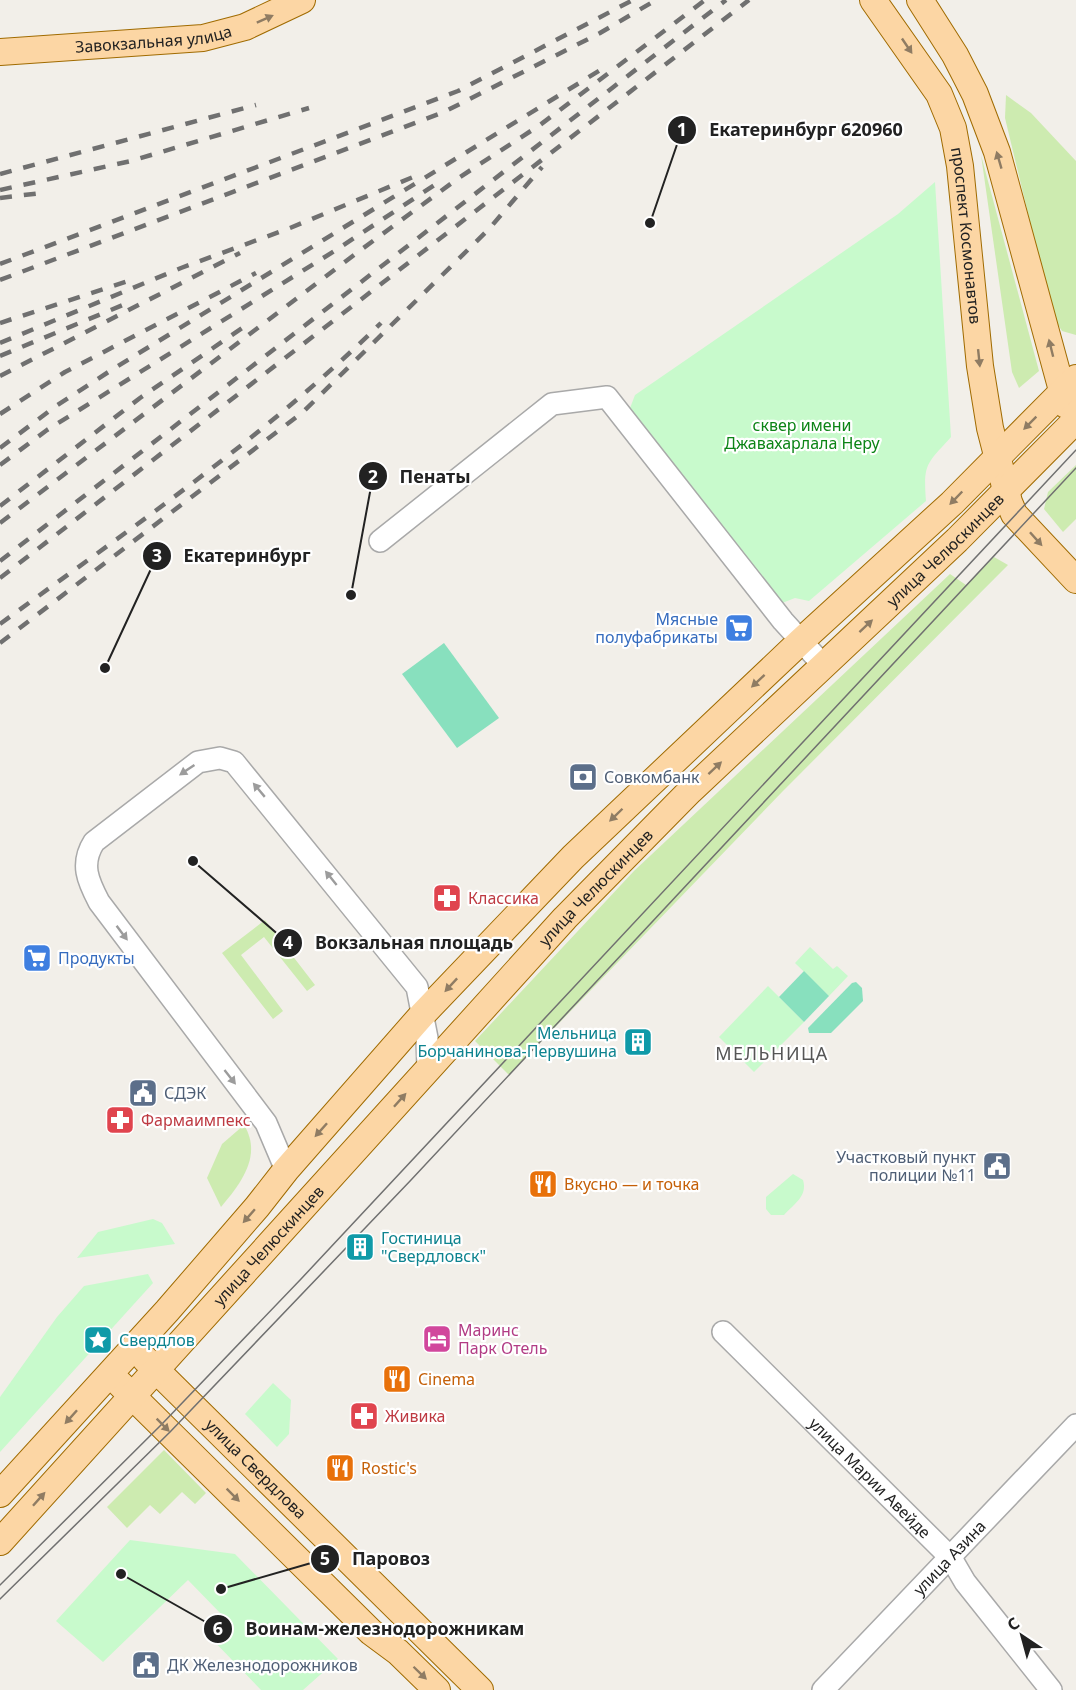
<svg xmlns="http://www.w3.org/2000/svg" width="1076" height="1690" viewBox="0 0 1076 1690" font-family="'Noto Sans',sans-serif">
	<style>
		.grass { fill: #cdebb0 }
		.park { fill: #c8facc }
		.pitch { fill: #88e0be }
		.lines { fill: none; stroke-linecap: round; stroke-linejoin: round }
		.minor-casing { stroke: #a9a9a9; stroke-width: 24 }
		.major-casing { stroke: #a06b00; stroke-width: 28 }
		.minor { stroke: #fff; stroke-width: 21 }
		.major { stroke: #fcd6a4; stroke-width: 26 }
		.tram { stroke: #707070; stroke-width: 1.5 }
		.rail { stroke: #707070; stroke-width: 4.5; stroke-dasharray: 12 12; stroke-linecap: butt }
		.oneway { fill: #8f7c63 }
		.oneway2 { fill: #9c9c9c }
		.labels { text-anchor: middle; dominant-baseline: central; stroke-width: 4.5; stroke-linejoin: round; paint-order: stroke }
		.street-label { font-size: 16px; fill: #222; stroke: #fff }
		.park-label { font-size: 16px; fill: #0c8416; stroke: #fff }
		.shop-label { font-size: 16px; fill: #366cbe; stroke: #fff; text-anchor: end }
		.service-label { font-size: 16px; fill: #4e5e75; stroke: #fff; text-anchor: start }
		.health-label { font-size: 16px; fill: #be3a42; stroke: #fff; text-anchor: start }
		.culture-label { font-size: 16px; fill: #0d838f; stroke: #fff; text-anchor: start }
		.food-label { font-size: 16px; fill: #c56008; stroke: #fff; text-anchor: start }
		.hotel-label { font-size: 16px; fill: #b23c85; stroke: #fff; text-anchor: start }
		.neighbourhood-label { font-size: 18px; letter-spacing: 1.5px; fill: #555; stroke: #fff }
		.leader { fill: none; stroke: #222; stroke-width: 2 }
		.callout-dot { fill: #222; stroke: #fff; stroke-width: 2 }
		.mark-label { font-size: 18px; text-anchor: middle; font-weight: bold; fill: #fff }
		.callout-label { font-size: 18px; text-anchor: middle; font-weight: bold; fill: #222; stroke: #fff; stroke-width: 4.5; stroke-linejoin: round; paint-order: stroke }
	</style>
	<rect width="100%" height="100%" fill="#f2efe9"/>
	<!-- grass -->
	<g class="grass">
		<path d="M1006,95l25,18 45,48v174l-14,-4 -9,-14 -48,-199z"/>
		<path d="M981,155l58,216 -20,17 -7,-16z"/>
		<path d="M1076,465v54l-13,13 -19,-23 4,-17z"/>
		<path d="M994,557l14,8 -226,227 -273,283 -34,-34 159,-170 316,-297 16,11z"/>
		<path d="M265,920l50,65 -8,6 -43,-54 -23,18 42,56 -10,8 -51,-66z"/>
		<path d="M244,1125c19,31 -4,59 -23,82l-14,-29 15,-34z"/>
		<path d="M164,1450l42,43 -11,11 -13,-12 -22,22 -10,-9 -23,23 -20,-21z"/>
	</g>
	<!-- park -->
	<g class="park">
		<path d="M935,182l16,255c-24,27 -28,26 -25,64l-117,100 -14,-3 -18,7 -150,-189 8,-21 263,-181z"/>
		<path d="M810,947l23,22 4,-3 11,10 -19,20 -34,-33z"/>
		<path d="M768,986l36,36 -50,50 -35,-35z"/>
		<path d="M793,1174l10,6c5,16 -9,24 -19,35h-13l-5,-6v-12z"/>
		<path d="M153,1219l9,4 13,21 -98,14 21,-26z"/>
		<path d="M148,1274l5,9 -153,169v-55l57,-80 27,-31z"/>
		<path d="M273,1383l18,17 -2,34 -12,13 -32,-33z"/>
		<path d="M130,1540l105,14 103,105 -35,31h-42l-55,-57 17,-17 -35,-36 -85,82 -47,-41z"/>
	</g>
	<!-- pitch -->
	<g class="pitch">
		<path d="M444,643l55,75 -42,30 -55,-74z"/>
		<path d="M804,971l25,25 -25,26 -25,-25z"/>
		<path d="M856,982l6,6 1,13 -32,32h-22l-1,-5 44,-45z"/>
	</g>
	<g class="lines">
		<!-- minor casing -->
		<g class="minor-casing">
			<g id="minor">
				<path d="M380,541l172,-137 55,-7 176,224 41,45"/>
				<path d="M286,1170l-20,-47 -167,-221c-11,-21 -19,-38 -5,-60l104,-80 22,-4 14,4 183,225 10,51 1,30"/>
				<path id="s1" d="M723,1332l228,226 14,24 86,108"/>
				<path id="s2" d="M823,1690l253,-265"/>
			</g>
		</g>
		<!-- major casing -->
		<g class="major-casing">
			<g id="major">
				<path id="s3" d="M873,0l66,94 14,34 7,38 20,200 10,62 19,74 5,12 62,66"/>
				<path d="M920,0l35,55 20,39 22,58 69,253"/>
				<path id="s4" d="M0,52l203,-14 42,-11 57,-27"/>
				<path id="s5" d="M145,1359l335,331"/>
				<path d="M120,1384l251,248 27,20 39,38"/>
				<path d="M0,1494l167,-183 90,-104 29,-37 136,-155 151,-158 228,-216 151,-138 124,-125"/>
				<path id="s6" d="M0,1542l565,-624 125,-127 267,-251 119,-120"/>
			</g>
		</g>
		<!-- minor -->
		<use href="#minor" class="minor"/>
		<!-- major -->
		<use href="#major" class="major"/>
		<!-- tram -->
		<g class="tram">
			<path d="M0,1585l162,-161 139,-145 775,-829"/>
			<path d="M0,1599l170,-167 241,-252 665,-712"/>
		</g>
		<!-- rail -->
		<g class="rail">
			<path d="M0,174l256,-69"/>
			<path d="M0,190l131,-29 178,-53"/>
			<path d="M0,198l41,-5"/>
			<path d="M0,264l458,-173 175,-91"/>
			<path d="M0,280l444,-168 156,-79 56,-33"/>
			<path d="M0,323l131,-43"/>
			<path d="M0,343l181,-75 109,-40 123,-51"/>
			<path d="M0,356l130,-54"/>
			<path d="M0,376l240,-123"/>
			<path d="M0,414l65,-42 191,-99"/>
			<path d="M0,448l56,-42 57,-37 489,-300"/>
			<path d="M0,465l47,-35 289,-180 100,-66"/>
			<path d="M0,506l140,-108 111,-76"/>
			<path d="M0,523l362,-274 98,-72 80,-52 165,-125"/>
			<path d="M0,561l726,-561"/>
			<path d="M0,578l749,-578"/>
			<path d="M0,624c131,-96 265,-187 381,-301"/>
			<path d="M0,643l303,-231 186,-183 53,-62"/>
		</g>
	</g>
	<!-- one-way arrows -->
	<defs><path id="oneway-solid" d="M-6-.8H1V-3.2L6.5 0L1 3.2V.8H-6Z" transform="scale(1.5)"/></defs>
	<g class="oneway">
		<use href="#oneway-solid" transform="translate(265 19) rotate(-24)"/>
		<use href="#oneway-solid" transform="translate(907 46) rotate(56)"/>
		<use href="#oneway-solid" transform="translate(999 160) rotate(-106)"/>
		<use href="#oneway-solid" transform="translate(1051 348) rotate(-104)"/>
		<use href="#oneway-solid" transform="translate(979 358) rotate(84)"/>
		<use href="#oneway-solid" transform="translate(1030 423) rotate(135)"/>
		<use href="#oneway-solid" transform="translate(956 498) rotate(134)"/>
		<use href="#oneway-solid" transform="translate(1036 539) rotate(48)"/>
		<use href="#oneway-solid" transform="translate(866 626) rotate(-43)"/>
		<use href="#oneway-solid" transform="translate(758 681) rotate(137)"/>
		<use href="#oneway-solid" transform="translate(715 768) rotate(-43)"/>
		<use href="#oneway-solid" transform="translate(616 815) rotate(136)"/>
		<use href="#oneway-solid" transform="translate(451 985) rotate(133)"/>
		<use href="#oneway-solid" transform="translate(400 1100) rotate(-48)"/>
		<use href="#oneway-solid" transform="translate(321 1130) rotate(132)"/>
		<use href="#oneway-solid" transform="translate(249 1216) rotate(131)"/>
		<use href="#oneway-solid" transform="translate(71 1417) rotate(132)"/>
		<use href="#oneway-solid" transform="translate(163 1425) rotate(45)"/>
		<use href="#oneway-solid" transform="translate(233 1495) rotate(45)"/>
		<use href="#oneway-solid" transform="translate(39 1499) rotate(-48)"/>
		<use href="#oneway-solid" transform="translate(420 1673) rotate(44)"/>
	</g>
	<g class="oneway2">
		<use href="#oneway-solid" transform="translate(187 770) rotate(146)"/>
		<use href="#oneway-solid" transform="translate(259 790) rotate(-130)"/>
		<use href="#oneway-solid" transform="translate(331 878) rotate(-129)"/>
		<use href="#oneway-solid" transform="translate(122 933) rotate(53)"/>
		<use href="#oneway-solid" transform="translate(230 1077) rotate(52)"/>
	</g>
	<!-- icons -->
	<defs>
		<g id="supermarket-square" transform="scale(1.5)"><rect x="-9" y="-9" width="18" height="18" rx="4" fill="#3f7fe0" stroke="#fff"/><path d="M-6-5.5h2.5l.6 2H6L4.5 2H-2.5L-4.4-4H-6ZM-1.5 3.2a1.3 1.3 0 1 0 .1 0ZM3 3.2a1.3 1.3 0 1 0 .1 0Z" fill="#fff"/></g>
		<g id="bank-square" transform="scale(1.5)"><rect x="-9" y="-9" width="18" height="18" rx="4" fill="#5c6f8a" stroke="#fff"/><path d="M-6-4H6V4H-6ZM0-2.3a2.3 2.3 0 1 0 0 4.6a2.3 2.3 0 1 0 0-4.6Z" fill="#fff"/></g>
		<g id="pharmacy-square" transform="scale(1.5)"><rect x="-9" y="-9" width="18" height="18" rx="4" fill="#e0444e" stroke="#fff"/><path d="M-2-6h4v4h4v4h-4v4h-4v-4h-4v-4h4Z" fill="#fff"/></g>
		<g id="building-square" transform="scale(1.5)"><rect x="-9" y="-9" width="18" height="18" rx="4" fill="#0f9aa8" stroke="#fff"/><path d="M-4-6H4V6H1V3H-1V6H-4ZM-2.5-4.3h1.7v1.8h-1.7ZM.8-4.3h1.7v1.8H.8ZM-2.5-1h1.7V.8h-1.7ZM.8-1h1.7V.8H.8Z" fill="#fff"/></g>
		<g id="civic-square" transform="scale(1.5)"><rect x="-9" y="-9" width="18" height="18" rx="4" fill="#5c6f8a" stroke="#fff"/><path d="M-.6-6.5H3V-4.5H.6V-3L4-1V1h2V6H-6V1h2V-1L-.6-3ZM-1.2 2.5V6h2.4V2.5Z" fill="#fff"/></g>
		<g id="restaurant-square" transform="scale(1.5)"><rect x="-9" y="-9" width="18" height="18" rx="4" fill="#e8710a" stroke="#fff"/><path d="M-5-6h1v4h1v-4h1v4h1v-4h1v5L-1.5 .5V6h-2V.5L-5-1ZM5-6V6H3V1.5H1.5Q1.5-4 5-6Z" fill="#fff"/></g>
		<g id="hotel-square" transform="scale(1.5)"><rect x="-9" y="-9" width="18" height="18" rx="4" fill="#d1479c" stroke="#fff"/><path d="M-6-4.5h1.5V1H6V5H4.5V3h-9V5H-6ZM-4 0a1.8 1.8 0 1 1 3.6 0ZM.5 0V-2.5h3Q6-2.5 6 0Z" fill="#fff"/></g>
		<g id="sight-square" transform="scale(1.5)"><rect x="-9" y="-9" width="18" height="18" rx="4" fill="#0f9aa8" stroke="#fff"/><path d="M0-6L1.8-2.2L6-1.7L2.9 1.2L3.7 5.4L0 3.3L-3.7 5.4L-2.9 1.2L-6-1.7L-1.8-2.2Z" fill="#fff"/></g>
	</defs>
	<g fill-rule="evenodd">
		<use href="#supermarket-square" x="739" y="628"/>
		<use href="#bank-square" x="583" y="777"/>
		<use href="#pharmacy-square" x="447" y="898"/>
		<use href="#supermarket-square" x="37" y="958"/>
		<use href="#building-square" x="638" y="1042"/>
		<use href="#civic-square" x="143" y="1093"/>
		<use href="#pharmacy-square" x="120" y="1120"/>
		<use href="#civic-square" x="997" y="1166"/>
		<use href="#restaurant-square" x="543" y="1184"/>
		<use href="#building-square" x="360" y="1247"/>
		<use href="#hotel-square" x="437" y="1339"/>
		<use href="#sight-square" x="98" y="1340"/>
		<use href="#restaurant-square" x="397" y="1379"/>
		<use href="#pharmacy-square" x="364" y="1416"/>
		<use href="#restaurant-square" x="340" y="1468"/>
		<use href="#civic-square" x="146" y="1665"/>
	</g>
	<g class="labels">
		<!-- street labels -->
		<g class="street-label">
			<text stroke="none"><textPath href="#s4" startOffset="154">Завокзальная улица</textPath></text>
			<text stroke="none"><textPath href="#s3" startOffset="260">проспект Космонавтов</textPath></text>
			<text stroke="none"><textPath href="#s6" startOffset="1371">улица Челюскинцев</textPath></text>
			<text stroke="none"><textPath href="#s6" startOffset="885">улица Челюскинцев</textPath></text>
			<text stroke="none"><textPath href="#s6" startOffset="400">улица Челюскинцев</textPath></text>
			<text stroke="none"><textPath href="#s5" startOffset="156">улица Свердлова</textPath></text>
			<text stroke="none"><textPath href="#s1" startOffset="207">улица Марии Авейде</textPath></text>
			<text stroke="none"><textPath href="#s2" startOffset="183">улица Азина</textPath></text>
		</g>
		<!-- park labels -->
		<g class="park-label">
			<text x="802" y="425">сквер имени<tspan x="802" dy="18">Джавахарлала Неру</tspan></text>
		</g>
		<!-- shop labels -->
		<g class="shop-label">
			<text x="718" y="619">Мясные<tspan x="718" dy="18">полуфабрикаты</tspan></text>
			<text x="58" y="958" text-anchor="start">Продукты</text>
		</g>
		<!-- service labels -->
		<g class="service-label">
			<text x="604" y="777">Совкомбанк</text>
			<text x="164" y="1093">СДЭК</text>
			<text x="976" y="1157" text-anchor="end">Участковый пункт<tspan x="976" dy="18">полиции №11</tspan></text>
			<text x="167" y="1665">ДК Железнодорожников</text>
		</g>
		<!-- health labels -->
		<g class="health-label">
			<text x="468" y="898">Классика</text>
			<text x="141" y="1120">Фармаимпекс</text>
			<text x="385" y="1416">Живика</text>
		</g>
		<!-- culture labels -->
		<g class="culture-label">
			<text x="617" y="1033" text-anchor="end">Мельница<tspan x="617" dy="18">Борчанинова-Первушина</tspan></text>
			<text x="381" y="1238">Гостиница<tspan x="381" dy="18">"Свердловск"</tspan></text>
			<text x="119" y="1340">Свердлов</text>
		</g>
		<!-- food labels -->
		<g class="food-label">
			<text x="564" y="1184">Вкусно — и точка</text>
			<text x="418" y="1379">Cinema</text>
			<text x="361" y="1468">Rostic's</text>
		</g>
		<!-- hotel labels -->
		<g class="hotel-label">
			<text x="458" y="1330">Маринс<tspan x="458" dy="18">Парк Отель</tspan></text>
		</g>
		<!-- neighbourhood labels -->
		<g class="neighbourhood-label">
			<text x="772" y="1053">МЕЛЬНИЦА</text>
		</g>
	</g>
	<!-- callouts -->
	<path class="leader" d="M650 223L682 130M351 595L373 476M105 668L157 556M193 861L288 943M221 1589L325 1559M121 1574L218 1629"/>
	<g class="callout-dot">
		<circle cx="650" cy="223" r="6"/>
		<circle cx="351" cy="595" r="6"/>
		<circle cx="105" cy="668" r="6"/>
		<circle cx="193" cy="861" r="6"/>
		<circle cx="221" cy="1589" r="6"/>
		<circle cx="121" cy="1574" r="6"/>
		<circle cx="682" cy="130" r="15"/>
		<circle cx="373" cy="476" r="15"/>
		<circle cx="157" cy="556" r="15"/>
		<circle cx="288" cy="943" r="15"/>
		<circle cx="325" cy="1559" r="15"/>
		<circle cx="218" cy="1629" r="15"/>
	</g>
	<g class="mark-label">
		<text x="682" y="136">1</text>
		<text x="373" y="483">2</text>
		<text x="157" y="562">3</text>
		<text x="288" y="949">4</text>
		<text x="325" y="1565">5</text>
		<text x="218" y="1635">6</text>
	</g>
	<g class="callout-label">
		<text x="806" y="136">Екатеринбург 620960</text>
		<text x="435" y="483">Пенаты</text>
		<text x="247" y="562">Екатеринбург</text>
		<text x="414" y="949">Вокзальная площадь</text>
		<text x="391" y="1565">Паровоз</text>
		<text x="385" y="1635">Воинам-железнодорожникам</text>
	</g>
	<!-- north arrow -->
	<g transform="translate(1022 1636) rotate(324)" stroke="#ffffff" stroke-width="4.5" paint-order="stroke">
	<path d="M0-4.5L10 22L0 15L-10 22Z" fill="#222222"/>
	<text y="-9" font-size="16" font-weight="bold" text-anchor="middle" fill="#222222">С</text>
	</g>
</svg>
